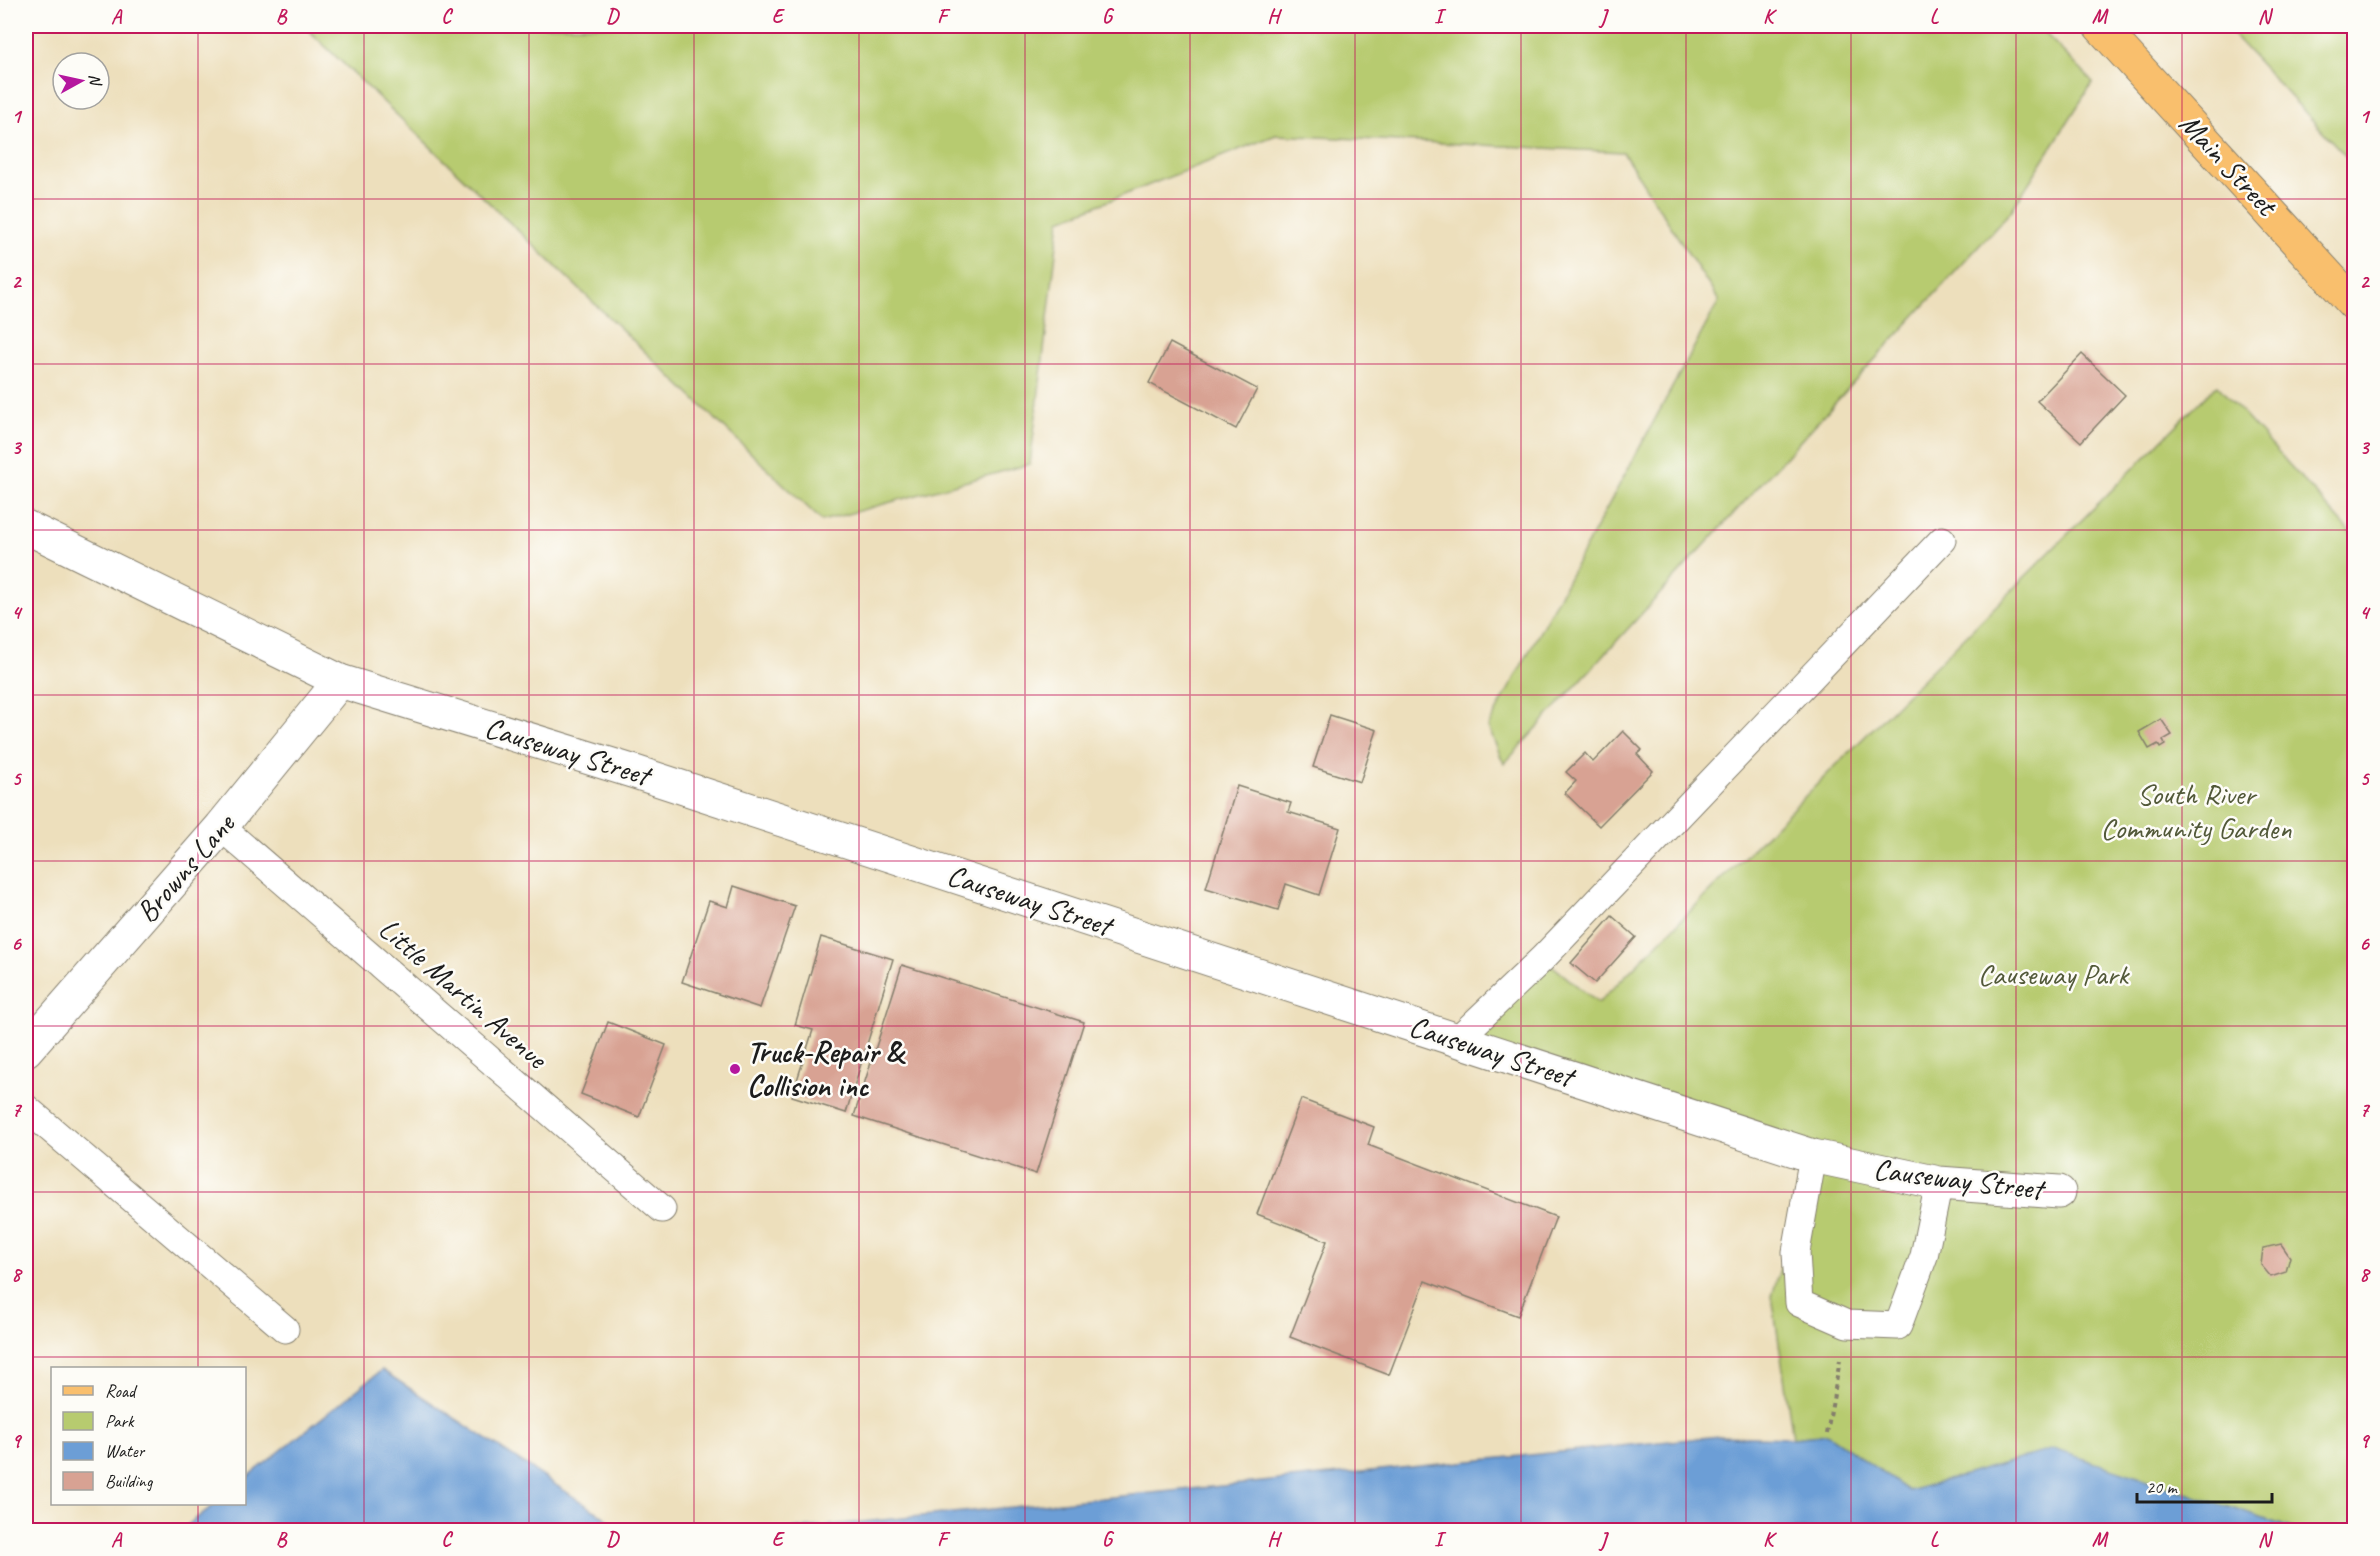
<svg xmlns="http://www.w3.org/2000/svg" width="2380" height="1556" viewBox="0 0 2380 1556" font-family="Caveat,sans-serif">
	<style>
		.green { fill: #b7cb6f; stroke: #6a7446; stroke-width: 1.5 }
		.water { fill: #6c9ed6; stroke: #445d79; stroke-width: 1.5 }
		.building { fill: #d8a293 }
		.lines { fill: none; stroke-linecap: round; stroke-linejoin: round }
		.lane-casing { stroke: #847e6c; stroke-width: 29 }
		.street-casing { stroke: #847e6c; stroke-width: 35 }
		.primary-casing { stroke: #847e6c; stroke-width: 35 }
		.path { stroke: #847e6c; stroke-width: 4; stroke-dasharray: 4.5 4.5; stroke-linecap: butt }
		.lane { stroke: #fff; stroke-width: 27 }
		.street { stroke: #fff; stroke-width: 33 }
		.primary { stroke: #f9bf6d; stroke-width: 33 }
		.grid { fill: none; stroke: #c2185b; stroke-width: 1.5; stroke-opacity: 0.55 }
		.poi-dot { fill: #b5179e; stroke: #fdfcf7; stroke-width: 2 }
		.labels { text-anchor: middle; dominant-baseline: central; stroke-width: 5; stroke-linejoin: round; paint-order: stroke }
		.street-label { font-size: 30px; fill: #1c1c1c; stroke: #fdfcf7 }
		.park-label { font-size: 30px; fill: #525939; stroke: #fdfcf7 }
		.poi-label { font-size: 30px; font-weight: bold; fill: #1c1c1c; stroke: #fdfcf7; text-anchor: start }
		.neatline { fill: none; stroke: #c2185b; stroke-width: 2 }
		.grid-label { font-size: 20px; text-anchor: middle; font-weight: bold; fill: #c2185b }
	</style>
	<rect width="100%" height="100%" fill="#fdfcf7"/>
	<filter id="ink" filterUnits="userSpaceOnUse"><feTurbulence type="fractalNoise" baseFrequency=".0167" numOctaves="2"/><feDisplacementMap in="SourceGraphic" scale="12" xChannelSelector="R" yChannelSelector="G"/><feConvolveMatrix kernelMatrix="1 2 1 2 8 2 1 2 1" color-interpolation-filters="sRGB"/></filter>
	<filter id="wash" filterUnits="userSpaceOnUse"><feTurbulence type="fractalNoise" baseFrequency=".008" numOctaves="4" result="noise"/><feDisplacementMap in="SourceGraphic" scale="24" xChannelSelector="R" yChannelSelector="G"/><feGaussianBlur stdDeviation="1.35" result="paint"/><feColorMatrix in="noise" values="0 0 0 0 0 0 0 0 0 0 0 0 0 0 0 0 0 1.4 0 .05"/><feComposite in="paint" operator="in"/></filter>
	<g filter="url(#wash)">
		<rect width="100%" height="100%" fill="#eddfbc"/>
		<!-- green -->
		<g class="green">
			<path d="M304,26h1734l55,56 -82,129 -507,553 -16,-37 231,-426 -96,-149 -347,-17 -216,85 -30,244 -208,57z"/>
			<path d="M2225,26h129v139z"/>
			<path d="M2217,385l137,151v994h-57l-105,-33 -215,-25 -68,19 -82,-57 -34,4 -21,-142 41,-140 -356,-116 86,-82 55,45z"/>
		</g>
		<!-- water -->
		<g class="water">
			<path d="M382,1370l242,160h-443l34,-26h29l1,-25z"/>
			<path d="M1827,1434l82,57 145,-42 243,81h-1515l938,-94 73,2z"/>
		</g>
		<g id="blocks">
			<!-- building -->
			<g class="building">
				<path d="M1170,343l87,46 -21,40 -87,-46z"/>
				<path d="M2082,354l43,41 -44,47 -44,-41z"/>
				<path d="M1330,715l47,15 -17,52 -47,-15z"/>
				<path d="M2161,719l11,16 -9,5 2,5 -5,3 -2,-4 -9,5 -10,-17z"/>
				<path d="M1623,731l19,19 -5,4 16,17 -54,55 -34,-33 11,-12 -10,-9 19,-19 8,9z"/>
				<path d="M1237,786l54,17 -3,9 52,16 -21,67 -33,-11 -8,26 -72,-22z"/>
				<path d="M734,886l61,20 -35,102 -78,-26 27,-81 19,6z"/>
				<path d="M1612,916l24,21 -41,46 -24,-20z"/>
				<path d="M821,937l72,22 -47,154 -54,-17 21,-66 -18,-5z"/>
				<path d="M902,965l182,57 -48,152 -182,-58z"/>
				<path d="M608,1022l58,23 -27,72 -58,-23z"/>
				<path d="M1301,1099l73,28 -6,18 188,72 -38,99 -93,-35 -36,94 -99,-38 37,-96 -70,-27z"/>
				<path d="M2281,1244l9,13 -4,15 -15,5 -10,-12 2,-17z"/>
			</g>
		</g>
	</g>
	<g filter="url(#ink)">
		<use href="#blocks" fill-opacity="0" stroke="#847e6c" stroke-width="1.5"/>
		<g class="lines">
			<!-- lane casing -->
			<g class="lane-casing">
				<g id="lane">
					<path d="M221,827l441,382"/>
					<path d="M1457,1040l86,-82 399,-418"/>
					<path d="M26,1108l259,221"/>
					<path d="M1813,1156l-17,96 3,51 48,21 51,2 26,-70 15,-73"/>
				</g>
			</g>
			<!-- street casing -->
			<g class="street-casing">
				<g id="street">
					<path d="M26,527l314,154 295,91 1178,384 126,27 120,9"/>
					<path d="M26,1050l195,-223 119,-146"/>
				</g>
			</g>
			<!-- primary casing -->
			<g class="primary-casing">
				<path id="primary" d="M2100,26l254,278"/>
			</g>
			<!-- path -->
			<path class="path" d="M1827,1434l13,-74"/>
			<!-- lane -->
			<use href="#lane" class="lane"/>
			<!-- street -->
			<use href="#street" class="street"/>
			<!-- primary -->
			<use href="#primary" class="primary"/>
		</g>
	</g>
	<!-- grid -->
	<path class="grid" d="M198,26v1342M364,26v1504M529,26v1504M694,26v1504M859,26v1504M1025,26v1504M1190,26v1504M1355,26v1504M1521,26v1504M1686,26v1504M1851,26v1504M2016,26v1504M2182,26v1504M26,199h2328M26,364h2328M26,530h2328M26,695h2328M26,861h2328M26,1026h2328M26,1192h2328M26,1357h2328M198,1504v26"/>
	<!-- markers -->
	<circle class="poi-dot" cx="735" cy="1069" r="6"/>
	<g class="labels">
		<!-- street labels -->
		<g class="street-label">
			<text transform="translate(2228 164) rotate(47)">Main Street</text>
			<text transform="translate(567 751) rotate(17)">Causeway Street</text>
			<text transform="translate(185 868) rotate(-49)">Browns Lane</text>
			<text transform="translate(1029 900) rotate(18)">Causeway Street</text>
			<text transform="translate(463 993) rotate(41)">Little Martin Avenue</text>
			<text transform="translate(1491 1051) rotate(18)">Causeway Street</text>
			<text transform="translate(1958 1179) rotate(7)">Causeway Street</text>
		</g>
		<!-- park labels -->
		<g class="park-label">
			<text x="2196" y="794">South River<tspan x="2196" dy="34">Community Garden</tspan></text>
			<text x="2053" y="974">Causeway Park</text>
		</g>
		<!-- poi labels -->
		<g class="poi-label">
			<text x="747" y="1052">Truck-Repair &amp;<tspan x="747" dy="34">Collision inc</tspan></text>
		</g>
	</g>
	<!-- margin -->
	<rect width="2380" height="1556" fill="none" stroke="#fdfcf7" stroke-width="66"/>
	<!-- legend -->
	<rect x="51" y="1367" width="195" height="138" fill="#fdfcf7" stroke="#a3a29f" stroke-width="1.5"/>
	<rect x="63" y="1386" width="30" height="9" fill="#f9bf6d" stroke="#a3a29f" stroke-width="1.5"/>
	<text x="105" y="1397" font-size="18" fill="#1c1c1c">Road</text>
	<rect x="63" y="1412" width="30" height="18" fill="#b7cb6f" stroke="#a3a29f" stroke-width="1.5"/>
	<text x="105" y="1427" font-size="18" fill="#1c1c1c">Park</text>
	<rect x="63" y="1442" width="30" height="18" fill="#6c9ed6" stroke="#a3a29f" stroke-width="1.5"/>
	<text x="105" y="1457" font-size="18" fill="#1c1c1c">Water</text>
	<rect x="63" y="1472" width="30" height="18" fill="#d8a293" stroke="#a3a29f" stroke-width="1.5"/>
	<text x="105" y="1487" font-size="18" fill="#1c1c1c">Building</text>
	<!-- north arrow -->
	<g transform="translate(81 81) rotate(82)"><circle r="28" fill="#fdfcf7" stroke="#a3a29f" stroke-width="1.5"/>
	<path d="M0-4.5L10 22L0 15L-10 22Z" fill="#b5179e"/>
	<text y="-9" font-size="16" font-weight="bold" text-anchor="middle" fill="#1c1c1c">N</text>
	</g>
	<!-- scale -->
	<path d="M2137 1493v9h135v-9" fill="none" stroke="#1c1c1c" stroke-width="3"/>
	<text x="2146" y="1493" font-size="18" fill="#1c1c1c" stroke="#fdfcf7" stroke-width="4.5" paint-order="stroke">20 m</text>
	<rect x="33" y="33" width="2314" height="1490" class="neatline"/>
	<g class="grid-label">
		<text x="116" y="23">A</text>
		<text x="281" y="23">B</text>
		<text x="446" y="23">C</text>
		<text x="612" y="23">D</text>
		<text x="777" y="23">E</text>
		<text x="942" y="23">F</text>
		<text x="1107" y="23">G</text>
		<text x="1273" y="23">H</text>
		<text x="1438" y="23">I</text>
		<text x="1603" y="23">J</text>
		<text x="1768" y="23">K</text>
		<text x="1934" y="23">L</text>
		<text x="2099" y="23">M</text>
		<text x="2264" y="23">N</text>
		<text x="16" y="123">1</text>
		<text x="2364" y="123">1</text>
		<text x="16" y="288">2</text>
		<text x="2364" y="288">2</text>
		<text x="16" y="454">3</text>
		<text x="2364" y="454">3</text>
		<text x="16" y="619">4</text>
		<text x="2364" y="619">4</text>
		<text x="16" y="785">5</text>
		<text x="2364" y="785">5</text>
		<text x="16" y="950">6</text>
		<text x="2364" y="950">6</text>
		<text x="16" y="1116">7</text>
		<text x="2364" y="1116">7</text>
		<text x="16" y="1281">8</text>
		<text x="2364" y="1281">8</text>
		<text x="16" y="1447">9</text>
		<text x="2364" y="1447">9</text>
		<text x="116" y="1546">A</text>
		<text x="281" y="1546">B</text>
		<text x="446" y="1546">C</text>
		<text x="612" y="1546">D</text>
		<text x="777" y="1546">E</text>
		<text x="942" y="1546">F</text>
		<text x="1107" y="1546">G</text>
		<text x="1273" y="1546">H</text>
		<text x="1438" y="1546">I</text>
		<text x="1603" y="1546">J</text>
		<text x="1768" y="1546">K</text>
		<text x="1934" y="1546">L</text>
		<text x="2099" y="1546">M</text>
		<text x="2264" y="1546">N</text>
	</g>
</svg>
